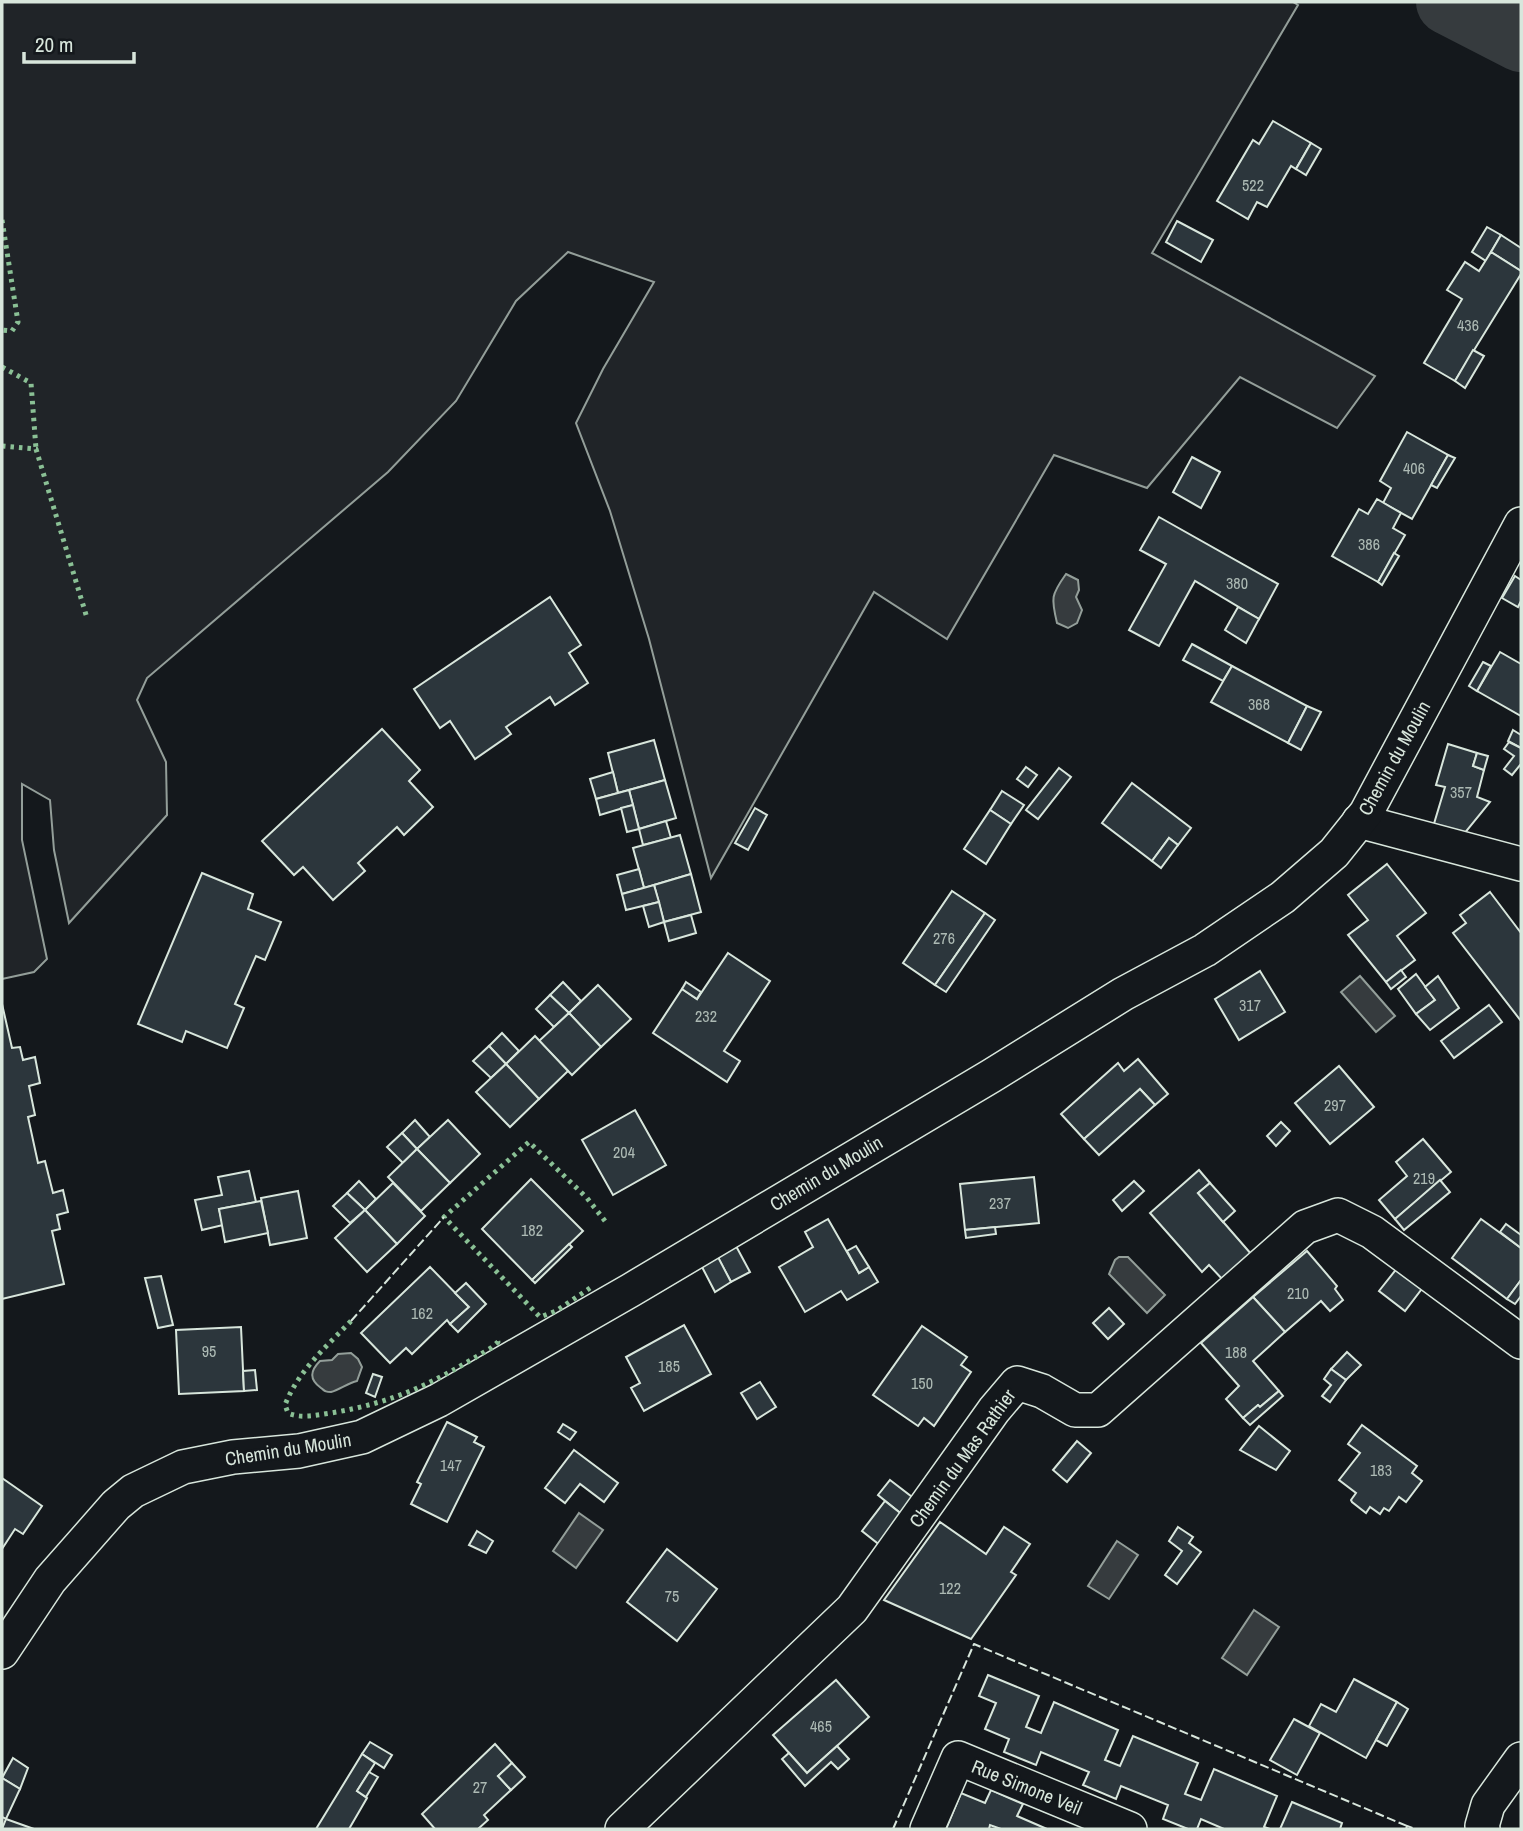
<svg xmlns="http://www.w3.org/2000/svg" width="1523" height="1831" viewBox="0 0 1523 1831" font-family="'Archivo Narrow',sans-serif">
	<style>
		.green { fill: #202428; stroke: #939e99; stroke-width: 2 }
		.water { fill: #363b3e; stroke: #939e99; stroke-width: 2 }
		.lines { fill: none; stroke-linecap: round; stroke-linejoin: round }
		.river { stroke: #363b3e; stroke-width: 66 }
		.building { fill: #2c363c; stroke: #d8e6dc; stroke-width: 2 }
		.minor-casing { stroke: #d8e6dc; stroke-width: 36 }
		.minor { stroke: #14181c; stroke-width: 33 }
		.hedge { stroke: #8ac095; stroke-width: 5; stroke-dasharray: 3.5 5; stroke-linecap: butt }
		.fence { stroke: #d8e6dc; stroke-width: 2; stroke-dasharray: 9 3.5; stroke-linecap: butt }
		.labels { text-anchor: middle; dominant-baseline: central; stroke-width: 5; stroke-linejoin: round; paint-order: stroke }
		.number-label { font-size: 16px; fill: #adbab4 }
		.street-label { font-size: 19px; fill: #d8e6dc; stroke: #14181c }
	</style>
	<rect width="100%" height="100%" fill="#14181c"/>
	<!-- green -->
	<path class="green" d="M2,2h1291l5,3 -146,248 223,123 -38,52 -97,-51 -93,111 -93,-33 -107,184 -73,-47 -163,286 -62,-239 -39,-128 -34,-88 27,-54 51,-87 -86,-30 -52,49 -60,100 -68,71 -241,206 -10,22 29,62 1,53 -98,108 -15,-73 -4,-50 -28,-16v56l25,119 -13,13 -32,7z"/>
	<!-- water -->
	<g class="water">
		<path d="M1066,574l12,6 1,10 -3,7 6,13 -5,13 -9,5 -11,-5c-6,-25 -6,-28 9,-49z"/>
		<path d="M1360,976l35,40 -19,16 -35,-40z"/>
		<path d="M1119,1257h9l37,38 -18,18 -38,-39 6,-14z"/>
		<path d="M351,1353l7,6 4,8 -5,14c-9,2 -18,9 -26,11 -6,0 -6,-1 -10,-4 -12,-9 -11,-17 -1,-27l12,-1 6,-6z"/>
		<path d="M579,1513l24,17 -27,38 -23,-17z"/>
		<path d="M1117,1541l21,14 -29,44 -21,-13z"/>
		<path d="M1254,1610l25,17 -32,48 -25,-17z"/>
	</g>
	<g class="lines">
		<!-- river -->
		<path class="river" d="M1449,2l72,37"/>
	</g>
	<!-- building -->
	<g class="building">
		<path d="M1273,121l38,22 -15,26 -5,-3 -24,41 -10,-5 -9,17 -31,-18 36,-61 6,4z"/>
		<path d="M1311,143l10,6 -15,26 -10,-6z"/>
		<path d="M1177,221l36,19 -12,22 -35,-20z"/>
		<path d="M1487,227l14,8 -15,26 -14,-9z"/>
		<path d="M1501,235l20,13v23l-30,-19z"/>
		<path d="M1491,252l30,19v3l-66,107 -31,-18 38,-64 -15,-9 18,-28 14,9z"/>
		<path d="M1473,350l11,6 -19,32 -10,-7z"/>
		<path d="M1407,432l41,23 -36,64 -29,-16 8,-15 -11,-7z"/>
		<path d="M1448,455l7,3 -18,30 -6,-3z"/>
		<path d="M1192,457l28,15 -19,36 -28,-16z"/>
		<path d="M1377,499l24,14 -8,15 12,7 -27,47 -46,-26 27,-47 9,5z"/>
		<path d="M1159,517l119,67 -19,35 -64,-38 -36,65 -30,-16 37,-66 -26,-14z"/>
		<path d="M1394,553l5,3 -17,29 -4,-3z"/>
		<path d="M1515,576l6,4v21l-3,6 -16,-9z"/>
		<path d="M550,597l31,48 -12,8 19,30 -33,22 -5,-8 -44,30 5,7 -36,25 -25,-38 -10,7 -26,-39z"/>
		<path d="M1238,607l21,12 -13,24 -21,-13z"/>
		<path d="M1192,644l40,22 -9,15 -40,-21z"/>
		<path d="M1500,652l21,12v52l-44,-25z"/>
		<path d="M1483,662l8,4 -14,25 -8,-5z"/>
		<path d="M1232,666l75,40 -19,37 -77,-41z"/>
		<path d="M1307,706l14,6 -20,38 -13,-7z"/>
		<path d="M382,729l38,41 -11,11 24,26 -29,28 -7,-8 -39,36 7,8 -32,29 -30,-33 -9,8 -32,-34z"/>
		<path d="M1513,730l8,5v13l-13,-7z"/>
		<path d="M654,740l11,40 -47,13 -10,-40z"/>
		<path d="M1509,742l12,6v16l-9,11 -8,-6 10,-13 -10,-7z"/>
		<path d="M1448,744l29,9 -4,13 11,4 -7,27 13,5 -26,32 -31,-7 12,-40 -9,-2z"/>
		<path d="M1477,753l11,3 -4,14 -11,-4z"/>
		<path d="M1026,767l11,8 -9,12 -11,-8z"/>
		<path d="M1059,768l12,9 -33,42 -12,-9z"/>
		<path d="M613,772l5,21 -22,6 -6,-20z"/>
		<path d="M665,780l11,38 -37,11 -10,-39z"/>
		<path d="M1132,783l59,45 -13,17 -9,-7 -17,23 -50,-38z"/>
		<path d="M629,790l4,15 -33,10 -4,-16z"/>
		<path d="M1002,791l22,14 -13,19 -21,-14z"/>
		<path d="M633,805l6,24 -12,3 -6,-24z"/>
		<path d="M755,808l12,7 -19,35 -13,-7z"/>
		<path d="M990,810l21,14 -25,40 -22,-15z"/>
		<path d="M666,821l5,17 -28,7 -4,-16z"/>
		<path d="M680,835l11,39 -47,14 -11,-40z"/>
		<path d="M1169,838l9,7 -17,23 -9,-7z"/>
		<path d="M1387,864l39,49 -29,23 18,24 -29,22 -38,-47 20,-15 -20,-25z"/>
		<path d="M639,869l5,19 -22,6 -5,-19z"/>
		<path d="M202,873l51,21 -5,15 33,13 -16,38 -9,-4 -21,48 9,4 -17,40 -41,-17 -4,11 -44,-18z"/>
		<path d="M691,874l10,38 -37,10 -10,-37z"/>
		<path d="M654,885l5,17 -33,8 -4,-16z"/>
		<path d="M952,891l33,22 -50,72 -32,-22z"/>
		<path d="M1490,892l31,41v88l-68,-88 13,-10 -6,-8z"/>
		<path d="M659,902l5,20 -15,5 -6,-21z"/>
		<path d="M985,913l10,7 -49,72 -11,-7z"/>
		<path d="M691,915l5,18 -27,8 -5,-19z"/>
		<path d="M728,953l42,28 -46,70 16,10 -13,21 -74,-49 29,-44 15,10z"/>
		<path d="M1401,970l5,7 -15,12 -5,-7z"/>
		<path d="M1260,971l25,41 -46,28 -24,-41z"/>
		<path d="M1416,974l19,26 -19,14 -18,-25z"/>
		<path d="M1438,976l21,32 -29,22 -14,-16 19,-14 -10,-13z"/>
		<path d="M563,982l18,19 -12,12 -19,-18z"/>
		<path d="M686,982l15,10 -4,7 -15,-10z"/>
		<path d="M598,985l33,34 -30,28 -32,-34z"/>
		<path d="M550,995l19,18 -15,14 -18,-18z"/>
		<path d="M2,1004l10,44 8,-1 3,13 12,-3 5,26 -11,3 6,29 -7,2 10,46 7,-2 8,32 10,-3 5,22 -11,3 3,14 -8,2 12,53 -62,15z"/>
		<path d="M1489,1005l13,17 -48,36 -13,-17z"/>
		<path d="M569,1013l32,34 -29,28 -33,-34z"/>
		<path d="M502,1033l17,18 -13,13 -17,-18z"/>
		<path d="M535,1036l33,35 -29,28 -33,-35z"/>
		<path d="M489,1046l17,18 -15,14 -18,-17z"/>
		<path d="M1138,1059l30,35 -13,11 -15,-16 -56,50 -23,-25 57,-51 6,8z"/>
		<path d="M506,1064l33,35 -29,28 -34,-35z"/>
		<path d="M1339,1066l35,41 -44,37 -35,-41z"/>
		<path d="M1140,1089l15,16 -56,50 -15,-16z"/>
		<path d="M635,1110l31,55 -53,30 -31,-55z"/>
		<path d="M415,1120l15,17 -13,12 -15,-16z"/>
		<path d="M448,1120l32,34 -30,29 -33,-34z"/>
		<path d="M1281,1122l9,9 -14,15 -9,-10z"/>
		<path d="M402,1133l15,16 -14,14 -16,-16z"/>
		<path d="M1423,1139l28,33 -56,47 -16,-19 28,-24 -11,-14z"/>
		<path d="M417,1149l33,34 -29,28 -33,-34z"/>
		<path d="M1199,1170l11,13 -12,10 54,62 -28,26 -15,-16 -7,7 -52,-59z"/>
		<path d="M249,1171l7,31 -37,7 4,16 -21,5 -7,-30 27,-5 -4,-18z"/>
		<path d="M1034,1177l5,46 -74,7 -5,-46z"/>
		<path d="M531,1179l52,52 -51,49 -50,-51z"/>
		<path d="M1440,1180l10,12 -46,38 -9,-11z"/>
		<path d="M359,1181l17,18 -11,11 -18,-17z"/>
		<path d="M1134,1181l10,10 -22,20 -9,-11z"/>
		<path d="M393,1183l32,33 -28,28 -32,-34z"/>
		<path d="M1210,1183l25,28 -12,11 -25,-29z"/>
		<path d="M298,1191l9,47 -37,7 -9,-47z"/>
		<path d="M347,1193l18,17 -15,13 -17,-17z"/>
		<path d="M261,1201l7,32 -43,9 -6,-33z"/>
		<path d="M365,1210l32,34 -30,28 -32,-34z"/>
		<path d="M828,1219l31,54 10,-6 9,15 -31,18 -6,-9 -36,21 -26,-45 34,-20 -8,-15z"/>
		<path d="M1481,1219l40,29v32l-14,19 -55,-41z"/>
		<path d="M1506,1224l15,11v13l-21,-16z"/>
		<path d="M995,1227l1,7 -30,4 -1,-8z"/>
		<path d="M569,1244l3,3 -37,36 -3,-3z"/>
		<path d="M736,1246l14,26 -19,10 -14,-26z"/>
		<path d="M856,1246l13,21 -10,6 -12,-22z"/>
		<path d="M1307,1251l30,35 -2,3 8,11 -13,11 -9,-10 -36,31 -32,-35z"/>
		<path d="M718,1257l13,25 -16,10 -14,-27z"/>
		<path d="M430,1267l39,40 -19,17 -3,-4 -35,34 -6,-6 -16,15 -29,-30z"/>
		<path d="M1398,1267l26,19 -19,25 -26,-20z"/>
		<path d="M161,1276l12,49 -15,3 -13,-50z"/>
		<path d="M1521,1280v16l-6,8 -8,-5z"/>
		<path d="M466,1283l20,21 -28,28 -8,-8 19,-17 -14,-14z"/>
		<path d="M1253,1297l32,35 -32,29 26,30 -19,16 -2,-2 -15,13 -17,-19 13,-13 -38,-43z"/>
		<path d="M1109,1308l15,16 -16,15 -15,-16z"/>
		<path d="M684,1325l27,49 -67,37 -13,-23 9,-5 -14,-26z"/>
		<path d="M922,1326l45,31 -6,8 10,7 -37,54 -10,-8 -6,8 -45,-31z"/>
		<path d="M241,1327l3,64 -65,3 -3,-64z"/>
		<path d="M1347,1352l14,13 -15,15 -15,-11z"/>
		<path d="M1331,1369l15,11 -16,22 -8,-6 9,-11 -7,-6z"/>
		<path d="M255,1370l2,20 -13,1 -1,-20z"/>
		<path d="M373,1374l9,3 -7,20 -9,-4z"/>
		<path d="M760,1382l16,25 -19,12 -16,-26z"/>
		<path d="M1279,1391l4,5 -33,29 -7,-7 15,-13 2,2z"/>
		<path d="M447,1422l30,15 -3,5 10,5 -37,75 -36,-18 10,-20 -4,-2z"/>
		<path d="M563,1424l13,8 -6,8 -12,-8z"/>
		<path d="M1362,1425l55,41 -5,7 10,8 -16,21 -7,-5 -10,14 -5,-3 -4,6 -10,-7 -4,6 -14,-11 -1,-2 5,-7 -17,-13 21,-27 -12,-9z"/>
		<path d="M1259,1426l31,25 -14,19 -36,-20z"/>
		<path d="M1077,1441l14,12 -24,29 -14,-12z"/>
		<path d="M574,1450l44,33 -14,19 -24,-18 -15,19 -20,-15z"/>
		<path d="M2,1478l40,28 -19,28 -8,-5 -13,20z"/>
		<path d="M890,1480l26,20 -12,16 -26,-21z"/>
		<path d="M885,1501l19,15 -23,30 -19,-15z"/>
		<path d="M940,1522l46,32 18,-27 26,17 -19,28 5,3 -45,64 -87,-39z"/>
		<path d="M1178,1527l15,10 -4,6 12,9 -24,32 -12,-9 17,-24 -13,-10z"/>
		<path d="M477,1531l16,10 -7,12 -17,-8z"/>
		<path d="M667,1549l50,40 -40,52 -50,-39z"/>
		<path d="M988,1675l51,21 -13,31 15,6 13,-31 64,28 -13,30 15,6 13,-30 65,27 -13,31 16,6 13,-31 63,27 -13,31 6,2h-46l-23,-10 -4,10h-9l-25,-10 5,-14 -47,-19 -5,13 -33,-14 6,-13 -48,-20 -5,13 -32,-13 5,-13 -24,-10 11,-26 -17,-7z"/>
		<path d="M1354,1679l43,23 -31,56 -57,-32 12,-22 15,8z"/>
		<path d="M836,1680l33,37 -62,56 -34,-38z"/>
		<path d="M1397,1702l11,7 -21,37 -11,-6z"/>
		<path d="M1294,1719l26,14 -23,42 -27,-15z"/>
		<path d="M370,1742l22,13 -8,13 -22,-14z"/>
		<path d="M495,1744l17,19 -14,13 13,14 -27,25 4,5 -10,9h-43l-13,-15z"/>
		<path d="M837,1746l12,13 -11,10 -7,-7 -26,24 -23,-27 7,-6 18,20z"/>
		<path d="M362,1754l13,9 -18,28 10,7 -18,31h-33z"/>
		<path d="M13,1758l15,10 -8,21 -18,-11z"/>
		<path d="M512,1763l13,14 -14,13 -13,-14z"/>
		<path d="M369,1772l9,5 -12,20 -9,-6z"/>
		<path d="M2,1778l18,11 -14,30 -4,-2z"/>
		<path d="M991,1790l32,14 -6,12 30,13h-46l-11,-4 -1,4h-43l15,-36 24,10z"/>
		<path d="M1292,1802l50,21 -2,6h-60z"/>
		<path d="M6,1819l28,10h-32z"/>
	</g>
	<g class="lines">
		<!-- minor casing -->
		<g class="minor-casing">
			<g id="minor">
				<path d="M1359,821l162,43"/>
				<path d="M2,1652l48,-72 66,-75 17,-14 50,-24 50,-10 66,-6 63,-14 77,-37 192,-110 360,-214 132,-82 82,-44 78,-53 51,-44 32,-40 155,-289"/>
				<path d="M622,1829l230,-220 142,-199 23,-27 25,8 33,19h23l207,-183 33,-12 34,17 149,110"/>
				<path d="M927,1829l31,-71 172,71"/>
				<path d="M1483,1829l-1,-3 6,-21 33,-46"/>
			</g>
		</g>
		<!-- minor -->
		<use href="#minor" class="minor"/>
		<!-- hedge -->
		<g class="hedge">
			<path d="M2,220l16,102 -6,9 -10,-1"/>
			<path d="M2,367l29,16 5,66"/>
			<path d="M2,446l34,3 51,169"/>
			<path d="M590,1288l-34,23 -16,6 -96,-100 85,-75 58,56 18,23"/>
			<path d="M351,1321c-25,26 -53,50 -66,84l3,8c14,6 28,2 43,0 66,-11 104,-31 160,-65l7,-6 -2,-5"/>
		</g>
		<!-- fence -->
		<g class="fence">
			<path d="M351,1321l93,-104"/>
			<path d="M893,1829l81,-185 433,182"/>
			<path d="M1406,1829l1,-3 9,3"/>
		</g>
	</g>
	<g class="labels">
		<!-- number labels -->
		<g class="number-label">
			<text x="1253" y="185">522</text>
			<text x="1468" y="325">436</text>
			<text x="1414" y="468">406</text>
			<text x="1369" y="544">386</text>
			<text x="1237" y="583">380</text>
			<text x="1259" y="704">368</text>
			<text x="1461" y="792">357</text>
			<text x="944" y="938">276</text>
			<text x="1250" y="1005">317</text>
			<text x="706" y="1016">232</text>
			<text x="1335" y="1105">297</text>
			<text x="624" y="1152">204</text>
			<text x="1424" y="1178">219</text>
			<text x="1000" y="1203">237</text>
			<text x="532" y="1230">182</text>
			<text x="1298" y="1293">210</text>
			<text x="422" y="1313">162</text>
			<text x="209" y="1351">95</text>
			<text x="1236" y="1352">188</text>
			<text x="669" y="1366">185</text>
			<text x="922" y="1383">150</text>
			<text x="451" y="1465">147</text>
			<text x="1381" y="1470">183</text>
			<text x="950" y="1588">122</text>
			<text x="672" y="1596">75</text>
			<text x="821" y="1726">465</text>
			<text x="480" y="1787">27</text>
		</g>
		<!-- street labels -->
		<g class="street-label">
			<text transform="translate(1394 758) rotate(-61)">Chemin du Moulin</text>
			<text transform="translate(826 1173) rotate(-31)">Chemin du Moulin</text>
			<text transform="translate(288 1449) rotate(-9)">Chemin du Moulin</text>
			<text transform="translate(962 1458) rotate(-54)">Chemin du Mas Rathier</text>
			<text transform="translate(1027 1787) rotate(22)">Rue Simone Veil</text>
		</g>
	</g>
	<!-- border -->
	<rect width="1523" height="1831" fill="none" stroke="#d8e6dc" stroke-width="7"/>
	<!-- scale -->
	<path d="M24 52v10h110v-10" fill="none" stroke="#d8e6dc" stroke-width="3.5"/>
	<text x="35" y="52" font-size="21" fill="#d8e6dc" stroke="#14181c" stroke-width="5" paint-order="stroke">20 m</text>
</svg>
